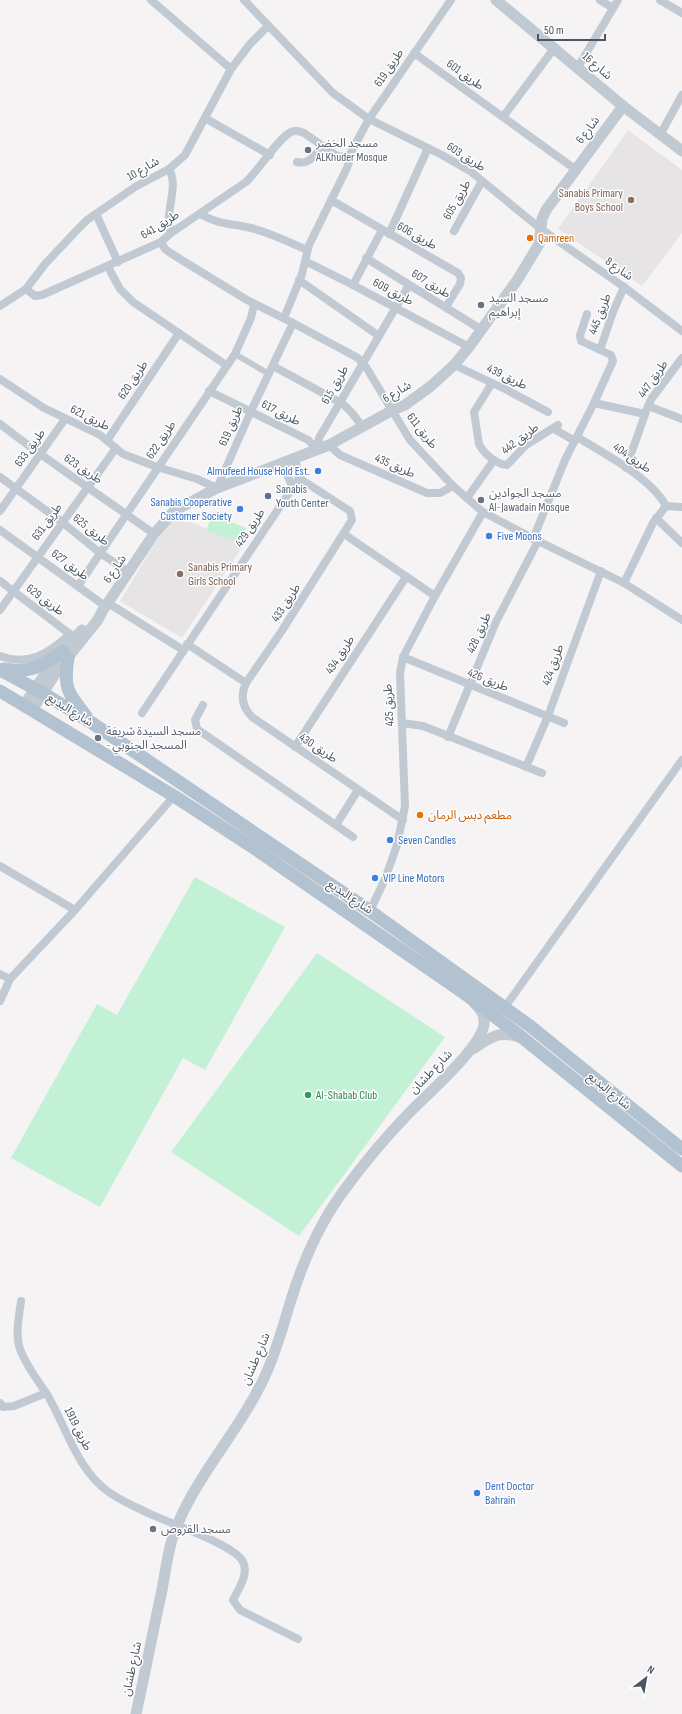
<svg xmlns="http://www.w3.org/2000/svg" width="682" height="1714" viewBox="0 0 682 1714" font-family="'Sofia Sans Condensed','Noto Sans Arabic',sans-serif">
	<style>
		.education { fill: #e6e4e5 }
		.park { fill: #c3f1d5 }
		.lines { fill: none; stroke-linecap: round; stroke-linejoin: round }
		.pedestrian { stroke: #c1cad2; stroke-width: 6 }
		.minor { stroke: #c1cad2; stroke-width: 8 }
		.tertiary { stroke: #c1cad2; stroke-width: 11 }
		.primary { stroke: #b3c2d1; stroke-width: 13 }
		.worship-dot { fill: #6b7280; stroke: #fff; stroke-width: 1.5 }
		.education-dot { fill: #8d6e63; stroke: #fff; stroke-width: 1.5 }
		.food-dot { fill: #e8710a; stroke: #fff; stroke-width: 1.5 }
		.shop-dot { fill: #3f7fe0; stroke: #fff; stroke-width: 1.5 }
		.service-dot { fill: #5c6f8a; stroke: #fff; stroke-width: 1.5 }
		.leisure-dot { fill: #2e9e5b; stroke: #fff; stroke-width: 1.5 }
		.labels { text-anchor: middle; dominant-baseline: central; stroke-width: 3; stroke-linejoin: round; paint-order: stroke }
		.street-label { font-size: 12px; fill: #4a5661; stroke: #fff }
		.worship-label { font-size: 12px; fill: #5b616d; stroke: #fff; text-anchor: start }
		.education-label { font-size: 12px; fill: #785e54; stroke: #fff; text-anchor: end }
		.food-label { font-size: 12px; fill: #c56008; stroke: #fff; text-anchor: start }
		.shop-label { font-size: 12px; fill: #366cbe; stroke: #fff; text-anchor: start }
		.service-label { font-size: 12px; fill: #4e5e75; stroke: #fff; text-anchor: start }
		.leisure-label { font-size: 12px; fill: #27864d; stroke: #fff; text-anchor: start }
	</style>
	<rect width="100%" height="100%" fill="#f5f3f3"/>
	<!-- education -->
	<g class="education">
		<path d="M628,130l54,40v63l-40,53 -84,-57z"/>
		<path d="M174,516l71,27 -63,95 -62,-37 32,-53z"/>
	</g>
	<!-- park -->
	<g class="park">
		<path d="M213,514l33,14 -6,15 -34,-13z"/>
		<path d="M195,877l90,50 -80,143 -22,-12 -83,149 -89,-49 86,-154 20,11z"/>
		<path d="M317,953l128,84 -146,199 -128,-84z"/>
	</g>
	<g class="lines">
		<!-- pedestrian -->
		<path class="pedestrian" d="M235,354l34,20"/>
		<!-- minor -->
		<g class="minor">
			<path d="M151,0l80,69"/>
			<path d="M244,0l89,93 36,26 73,36 28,16 71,58 83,58 58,44"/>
			<path d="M600,0l13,8"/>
			<path d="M660,0l22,13"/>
			<path d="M414,53l161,116"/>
			<path d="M578,67l40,-67"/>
			<path d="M503,117l52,-70"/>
			<path d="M205,118l65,37"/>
			<path d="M660,135l22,-40"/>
			<path d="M297,162c12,3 18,-7 24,-15"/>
			<path d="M169,169c11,19 -6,44 2,64"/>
			<path d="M331,200l127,73 3,5 -1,6 -14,23"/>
			<path d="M96,214l22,48"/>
			<path d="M200,214c20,11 30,9 51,14 20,5 38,14 56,22"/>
			<path d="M454,231l28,-50"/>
			<path d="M389,234l39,-86"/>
			<path d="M161,242l4,7 7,5 75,46 46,23 65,35 8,9 44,73 43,46 30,26 55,29 86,42 58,37"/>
			<path d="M366,258l116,72"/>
			<path d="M305,261l48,24 116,62"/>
			<path d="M108,267l12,22 13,13 93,63"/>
			<path d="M299,280l80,56"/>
			<path d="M353,285l29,-55"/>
			<path d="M26,289l9,7 7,-1 119,-53 10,-9 75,-51c13,-12 32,-44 45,-50 5,-2 9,-1 13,1l33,23 7,1 6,-3 19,-35 82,-119"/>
			<path d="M0,306l26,-17 19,-25 33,-35 9,-9 48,-33 34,-18 16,-14 46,-86 19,-25 18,-18"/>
			<path d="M284,318l18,-44 7,-29 38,-77 2,-6 -2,-6"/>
			<path d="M600,350l13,-38 11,-25"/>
			<path d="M454,365l51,24 43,23"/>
			<path d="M273,366l70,38 9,9 10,13"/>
			<path d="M0,379l44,29 56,27 23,19 34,13 40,12 20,9 34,-77 42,-88"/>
			<path d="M492,383l-18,29 5,32c5,10 17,20 28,21l19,-20 32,-20"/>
			<path d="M209,391l99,49 9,9"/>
			<path d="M594,403l51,11"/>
			<path d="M648,406l34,13"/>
			<path d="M0,424c50,39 103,73 154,110"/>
			<path d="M554,429l21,12"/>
			<path d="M577,437c28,17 74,41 89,69l16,1"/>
			<path d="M108,439l71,-106"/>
			<path d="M329,445l11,10 87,38h13l13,-7"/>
			<path d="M320,448l-2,-5 1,-5 90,-153"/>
			<path d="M295,457l4,21"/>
			<path d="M282,462l10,24"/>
			<path d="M626,468l22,-62 4,-8 30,-40"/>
			<path d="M0,477l62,45 38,31 29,19"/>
			<path d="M299,478l51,33 2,9 -71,112 -35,51c-6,13 -4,24 6,34l151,103"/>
			<path d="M467,498l27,-38"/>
			<path d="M0,511l65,-92"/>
			<path d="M656,518l26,25"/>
			<path d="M0,530l105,76"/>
			<path d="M344,534l91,62"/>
			<path d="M533,539l32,-79 29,-57 19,-42 -2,-6 -30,-14 -1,-6 7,-21"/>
			<path d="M0,581l75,57"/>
			<path d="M624,583l29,-60 13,-17"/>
			<path d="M78,586l157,-232 16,-36 3,-14"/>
			<path d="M108,603l75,47"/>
			<path d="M0,610l116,-162"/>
			<path d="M187,644l59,39"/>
			<path d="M0,656c28,11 50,-3 70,-22"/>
			<path d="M403,657l161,66"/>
			<path d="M203,705l-8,15 2,9 156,108"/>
			<path d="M142,713l157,-235"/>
			<path d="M402,723l21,3 119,47"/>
			<path d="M448,737l48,-115 42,-81"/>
			<path d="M295,747l111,-170"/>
			<path d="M526,767l22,-51 53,-145"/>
			<path d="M336,825l22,-35"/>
			<path d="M0,866l75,44"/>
			<path d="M370,911l15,-32 12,-34 8,-39 -5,-133 3,-16 32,-61 48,-84"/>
			<path d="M0,974l10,5"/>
			<path d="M0,1001l10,-22 65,-69 99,-114"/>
			<path d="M505,1007l177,-247"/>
			<path d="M21,1301c-2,16 -6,33 -1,48 5,15 19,33 28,47 19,33 29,74 62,97 9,6 21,12 32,17 22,12 87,32 100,50 8,13 -3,28 -9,40l7,10 58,29"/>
			<path d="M0,1403l3,4 11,-1 32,-13"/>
		</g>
		<!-- tertiary -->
		<g class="tertiary">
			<path d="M496,0l127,106 59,45"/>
			<path d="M24,705l29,-43 29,-32"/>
			<path d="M32,710l25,-39 40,-50 6,-11 51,-76 20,-23 43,-23 112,-43 64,-35 12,-5 26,-19 23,-21 15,-18 49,-68 21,-35 3,-25 4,-9 77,-104"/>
			<path d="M473,1049c17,-11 25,-19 46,-12"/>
			<path d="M136,1714c9,-41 17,-83 26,-124 4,-22 7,-47 16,-67 23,-53 63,-95 87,-147 11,-24 18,-49 25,-73 12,-39 30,-81 55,-114 19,-26 40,-51 63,-75 18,-19 71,-64 76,-89 1,-9 -3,-16 -9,-21"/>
		</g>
		<!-- primary -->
		<g class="primary">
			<path d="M68,658c-5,30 0,35 18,58"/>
			<path d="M4,669c26,5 38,-3 59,-18"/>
			<path d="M0,670l43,23 49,30 278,188 160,115 152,123"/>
			<path d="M0,691l174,105 80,52 214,148 56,43 158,127"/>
		</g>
	</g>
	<!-- markers -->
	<g class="worship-dot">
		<circle cx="308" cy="150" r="4"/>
		<circle cx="481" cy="305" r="4"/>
		<circle cx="481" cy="500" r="4"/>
		<circle cx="98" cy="738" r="4"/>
		<circle cx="153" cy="1529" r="4"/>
	</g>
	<g class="education-dot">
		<circle cx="631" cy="200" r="4"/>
		<circle cx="180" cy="574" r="4"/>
	</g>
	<g class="food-dot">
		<circle cx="530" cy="238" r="4"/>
		<circle cx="420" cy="815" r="4"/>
	</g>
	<g class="shop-dot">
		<circle cx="318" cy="471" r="4"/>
		<circle cx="240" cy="509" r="4"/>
		<circle cx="489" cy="536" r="4"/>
		<circle cx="390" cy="840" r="4"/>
		<circle cx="375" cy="878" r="4"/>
		<circle cx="477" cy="1493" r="4"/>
	</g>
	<circle class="service-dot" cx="268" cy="496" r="4"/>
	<circle class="leisure-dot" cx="308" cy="1095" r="4"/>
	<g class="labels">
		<!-- street labels -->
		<g class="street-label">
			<text transform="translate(597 66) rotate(41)">شارع 16</text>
			<text transform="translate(389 68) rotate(-56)">طريق 619</text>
			<text transform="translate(465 75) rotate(36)">طريق 601</text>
			<text transform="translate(588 130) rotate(-53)">شارع 6</text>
			<text transform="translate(466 157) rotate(33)">طريق 603</text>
			<text transform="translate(143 169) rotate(-30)">شارع 10</text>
			<text transform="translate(457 200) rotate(-60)">طريق 605</text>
			<text transform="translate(160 225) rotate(-32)">طريق 641</text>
			<text transform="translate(417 236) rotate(30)">طريق 606</text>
			<text transform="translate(619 269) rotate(35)">شارع 8</text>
			<text transform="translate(431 284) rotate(32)">طريق 607</text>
			<text transform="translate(393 292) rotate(28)">طريق 609</text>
			<text transform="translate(600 314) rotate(-69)">طريق 445</text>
			<text transform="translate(507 377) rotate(26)">طريق 439</text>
			<text transform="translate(653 379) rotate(-55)">طريق 447</text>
			<text transform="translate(133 380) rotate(-56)">طريق 620</text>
			<text transform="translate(335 385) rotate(-60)">طريق 615</text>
			<text transform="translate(397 392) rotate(-30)">شارع 6</text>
			<text transform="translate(281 413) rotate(27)">طريق 617</text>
			<text transform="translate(90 418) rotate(27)">طريق 621</text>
			<text transform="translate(231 426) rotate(-66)">طريق 619</text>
			<text transform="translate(422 431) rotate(52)">طريق 611</text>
			<text transform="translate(520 439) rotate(-37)">طريق 442</text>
			<text transform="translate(161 440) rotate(-56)">طريق 622</text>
			<text transform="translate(30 448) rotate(-54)">طريق 633</text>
			<text transform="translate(632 458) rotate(35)">طريق 404</text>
			<text transform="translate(395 466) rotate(24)">طريق 435</text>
			<text transform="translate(83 469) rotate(34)">طريق 623</text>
			<text transform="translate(47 522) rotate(-54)">طريق 631</text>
			<text transform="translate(250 528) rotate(-56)">طريق 429</text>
			<text transform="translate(91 530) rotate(39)">طريق 625</text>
			<text transform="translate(70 565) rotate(37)">طريق 627</text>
			<text transform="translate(115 569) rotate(-56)">شارع 6</text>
			<text transform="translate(45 600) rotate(37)">طريق 629</text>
			<text transform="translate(286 603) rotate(-57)">طريق 433</text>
			<text transform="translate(479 633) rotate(-66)">طريق 428</text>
			<text transform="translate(340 655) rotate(-57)">طريق 434</text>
			<text transform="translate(553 665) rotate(-70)">طريق 424</text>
			<text transform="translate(488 680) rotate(22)">طريق 426</text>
			<text transform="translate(389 705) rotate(-93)">طريق 425</text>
			<text transform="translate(70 710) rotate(32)">شارع البديع</text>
			<text transform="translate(318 748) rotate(34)">طريق 430</text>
			<text transform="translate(350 897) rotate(34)">شارع البديع</text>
			<text transform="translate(431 1072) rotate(-46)">شارع طشان</text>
			<text transform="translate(609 1091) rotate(39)">شارع البديع</text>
			<text transform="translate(256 1359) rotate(-67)">شارع طشان</text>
			<text transform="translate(78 1429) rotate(63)">طريق 1919</text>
			<text transform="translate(132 1669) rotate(-78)">شارع طشان</text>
		</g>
		<!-- worship labels -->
		<g class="worship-label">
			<text x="316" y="143">مسجد الخضر<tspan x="316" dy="14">ALKhuder Mosque</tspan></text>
			<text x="489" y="298">مسجد السيد<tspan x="489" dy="14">إبراهيم</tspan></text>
			<text x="489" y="493">مسجد الجوادين<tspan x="489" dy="14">Al-Jawadain Mosque</tspan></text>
			<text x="106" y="731">مسجد السيدة شريفة<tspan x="106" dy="14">- المسجد الجنوبي</tspan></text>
			<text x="161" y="1529">مسجد القروص</text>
		</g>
		<!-- education labels -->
		<g class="education-label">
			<text x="623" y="193">Sanabis Primary<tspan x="623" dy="14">Boys School</tspan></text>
			<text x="188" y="567" text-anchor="start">Sanabis Primary<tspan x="188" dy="14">Girls School</tspan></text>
		</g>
		<!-- food labels -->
		<g class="food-label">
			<text x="538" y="238">Qamreen</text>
			<text x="428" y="815">مطعم دبس الرمان</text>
		</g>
		<!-- shop labels -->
		<g class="shop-label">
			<text x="310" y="471" text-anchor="end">Almufeed House Hold Est.</text>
			<text x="232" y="502" text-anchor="end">Sanabis Cooperative<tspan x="232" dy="14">Customer Society</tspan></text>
			<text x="497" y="536">Five Moons</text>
			<text x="398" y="840">Seven Candles</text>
			<text x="383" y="878">VIP Line Motors</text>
			<text x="485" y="1486">Dent Doctor<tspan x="485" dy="14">Bahrain</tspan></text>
		</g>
		<!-- service labels -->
		<g class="service-label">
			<text x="276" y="489">Sanabis<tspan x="276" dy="14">Youth Center</tspan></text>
		</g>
		<!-- leisure labels -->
		<g class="leisure-label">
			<text x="316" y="1095">Al-Shabab Club</text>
		</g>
	</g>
	<!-- north arrow -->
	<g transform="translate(646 1678) rotate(31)" stroke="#ffffff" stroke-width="3" paint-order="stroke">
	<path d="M0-3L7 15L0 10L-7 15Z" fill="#4a5661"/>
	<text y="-6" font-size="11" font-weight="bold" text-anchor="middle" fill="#4a5661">N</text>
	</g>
	<!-- scale -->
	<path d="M538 34v6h67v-6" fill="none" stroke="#4a5661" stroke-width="2"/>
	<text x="544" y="34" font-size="12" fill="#4a5661" stroke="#ffffff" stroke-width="3" paint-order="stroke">50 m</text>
</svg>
